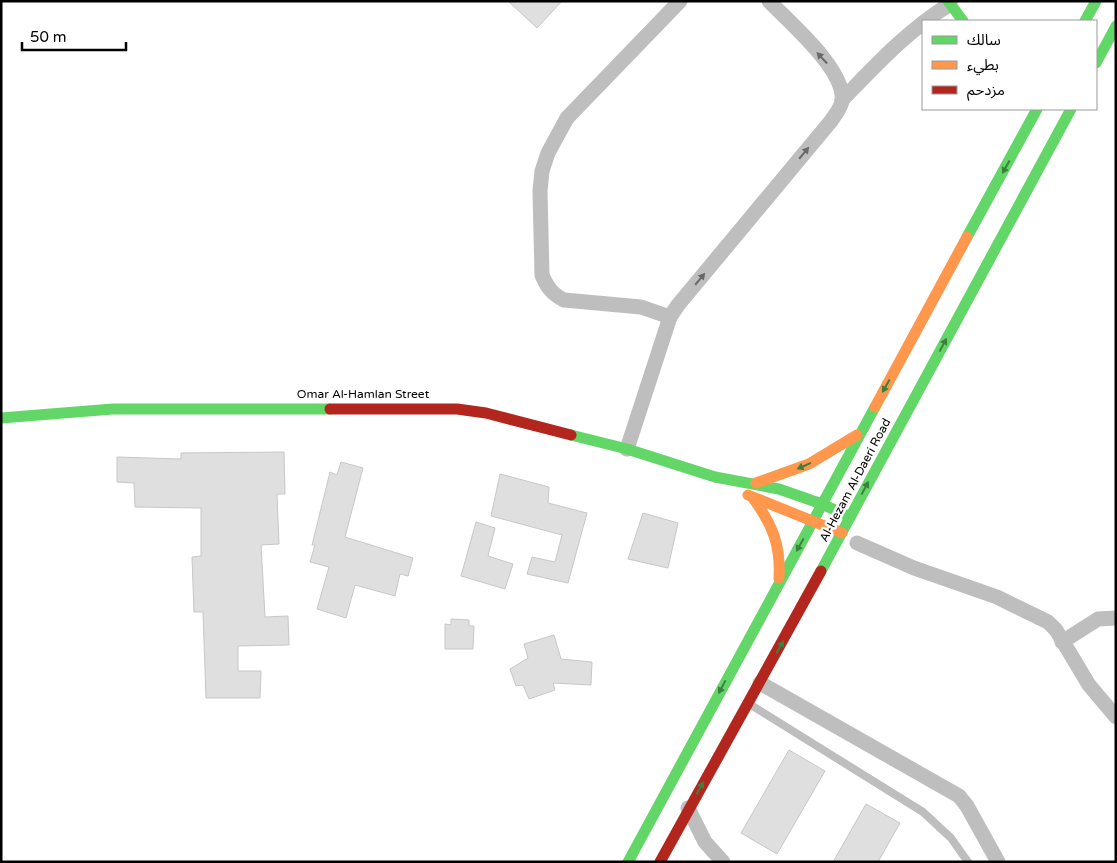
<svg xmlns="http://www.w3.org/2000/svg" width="1117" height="863" viewBox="0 0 1117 863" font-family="'Varela Round','Noto Sans Arabic',sans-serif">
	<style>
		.building { fill: #dfdfdf; stroke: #c7c7c7 }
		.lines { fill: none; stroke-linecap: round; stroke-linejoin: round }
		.lane { stroke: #bebebe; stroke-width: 8 }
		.street { stroke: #bebebe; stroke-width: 15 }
		.fast { stroke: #63d668; stroke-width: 11 }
		.slow { stroke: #ff974d; stroke-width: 11 }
		.jam { stroke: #b3261e; stroke-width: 11 }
		.oneway { fill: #686868 }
		.oneway2 { fill: #3b803e }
		.labels { text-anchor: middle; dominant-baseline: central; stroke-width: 5; stroke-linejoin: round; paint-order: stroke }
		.street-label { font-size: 12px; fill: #000; stroke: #fff }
	</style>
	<rect width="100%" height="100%" fill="#fff"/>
	<!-- building -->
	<g class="building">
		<path d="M508,1h54l-25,27z"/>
		<path d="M284,452l1,42h-8l2,50 -18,1 4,72 23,-1 1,29 -51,1v25h23l-1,27h-54l-3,-86h-9l-2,-55 9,-1v-48l-66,-1 -1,-24 -17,-1v-25l64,2v-6z"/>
		<path d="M341,462l22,6 -18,69 68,21 -5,18 -8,-2 -5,22 -40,-11 -9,33 -29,-9 12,-42 -19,-5 5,-17h-3l18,-73 7,3z"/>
		<path d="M500,474l49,13 -1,16 39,10 -19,70 -41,-9 5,-17 23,5 7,-27 -71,-19z"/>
		<path d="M643,513l35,10 -10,45 -40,-9z"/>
		<path d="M476,522l19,6 -7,28 25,8 -8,25 -44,-13z"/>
		<path d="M451,619l18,1v6h5l-1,23h-28v-25l6,1z"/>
		<path d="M554,635l7,24 31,3 -1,23 -38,-2 2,7 -26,9 -6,-14 -7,1 -6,-17 18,-11 -4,-14z"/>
		<path d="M789,750l36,21 -48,83 -36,-21z"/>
		<path d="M866,804l34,19 -22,39h-45z"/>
	</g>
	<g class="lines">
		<!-- lane -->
		<path class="lane" d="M751,705l172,107 28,26 17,24"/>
		<!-- street -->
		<g class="street">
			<path d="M842,100c34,-35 66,-70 108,-96"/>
			<path d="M670,317l-29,-10 -77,-7c-12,-6 -17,-13 -22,-25l-2,-84 2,-20 6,-18 19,-35 113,-117"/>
			<path d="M627,449l43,-132 8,-12 153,-184c4,-6 10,-13 11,-20 4,-31 -53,-79 -73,-100"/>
			<path d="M857,543l57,25 83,29 51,25 8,8 33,55 27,32"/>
			<path d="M1062,642l36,-23 18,-1"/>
			<path d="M760,683l199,113 8,10 31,56"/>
			<path d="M688,808l17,34 18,20"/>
		</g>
		<!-- fast -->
		<g class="fast">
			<path d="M948,1l15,20"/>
			<path d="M1085,21l11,-20"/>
			<path d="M1096,63l20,-37"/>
			<path d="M967,237l70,-128"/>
			<path d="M1,418l112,-9h217"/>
			<path d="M571,435l56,14 88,28 64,12 43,15 28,13"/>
			<path d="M821,571l250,-462"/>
			<path d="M628,862l247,-455"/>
		</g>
		<!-- slow -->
		<g class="slow">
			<path d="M875,407l92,-170"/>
			<path d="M756,483l53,-19 48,-29"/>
			<path d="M748,495l94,38"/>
			<path d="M753,498c19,26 28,47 26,80"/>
		</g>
		<!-- jam -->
		<g class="jam">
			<path d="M330,409h127l29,4 85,22"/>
			<path d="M660,862l161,-291"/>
		</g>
	</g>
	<!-- one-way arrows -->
	<defs><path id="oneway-solid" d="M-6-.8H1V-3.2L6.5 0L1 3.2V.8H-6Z" transform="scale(1.25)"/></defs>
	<g class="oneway">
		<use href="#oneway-solid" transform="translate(822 58) rotate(-133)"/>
		<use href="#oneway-solid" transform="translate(804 153) rotate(-50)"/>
		<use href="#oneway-solid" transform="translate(700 279) rotate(-50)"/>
	</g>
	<g class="oneway2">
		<use href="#oneway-solid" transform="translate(1006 167) rotate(119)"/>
		<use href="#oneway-solid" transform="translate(943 345) rotate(-62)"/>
		<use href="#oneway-solid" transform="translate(886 386) rotate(119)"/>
		<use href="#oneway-solid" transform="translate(804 466) rotate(156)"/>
		<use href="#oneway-solid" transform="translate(865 488) rotate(-62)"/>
		<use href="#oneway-solid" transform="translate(800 545) rotate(119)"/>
		<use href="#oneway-solid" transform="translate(780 647) rotate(-61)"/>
		<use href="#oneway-solid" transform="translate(722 687) rotate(118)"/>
		<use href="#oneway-solid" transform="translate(700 788) rotate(-60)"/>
	</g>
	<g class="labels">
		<!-- street labels -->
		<g class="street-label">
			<text x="363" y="394">Omar Al-Hamlan Street</text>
			<text transform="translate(855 480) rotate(-62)">Al-Hezam Al-Daeri Road</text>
		</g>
	</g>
	<!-- border -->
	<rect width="1117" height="863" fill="none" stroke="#000000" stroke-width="5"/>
	<!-- legend -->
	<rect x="922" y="20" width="175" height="90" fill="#ffffff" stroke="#999999"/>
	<rect x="932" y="36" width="25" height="8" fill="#63d668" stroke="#999999"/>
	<text x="967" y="45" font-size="15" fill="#000000">سالك</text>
	<rect x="932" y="61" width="25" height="8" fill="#ff974d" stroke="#999999"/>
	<text x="967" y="70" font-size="15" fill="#000000">بطيء</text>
	<rect x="932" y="86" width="25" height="8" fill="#b3261e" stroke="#999999"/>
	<text x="967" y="95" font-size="15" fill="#000000">مزدحم</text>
	<!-- scale -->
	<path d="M22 42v8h104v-8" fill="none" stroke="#000000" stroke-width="2.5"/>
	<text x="30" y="42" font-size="15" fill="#000000" stroke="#ffffff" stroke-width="4" paint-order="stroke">50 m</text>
</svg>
